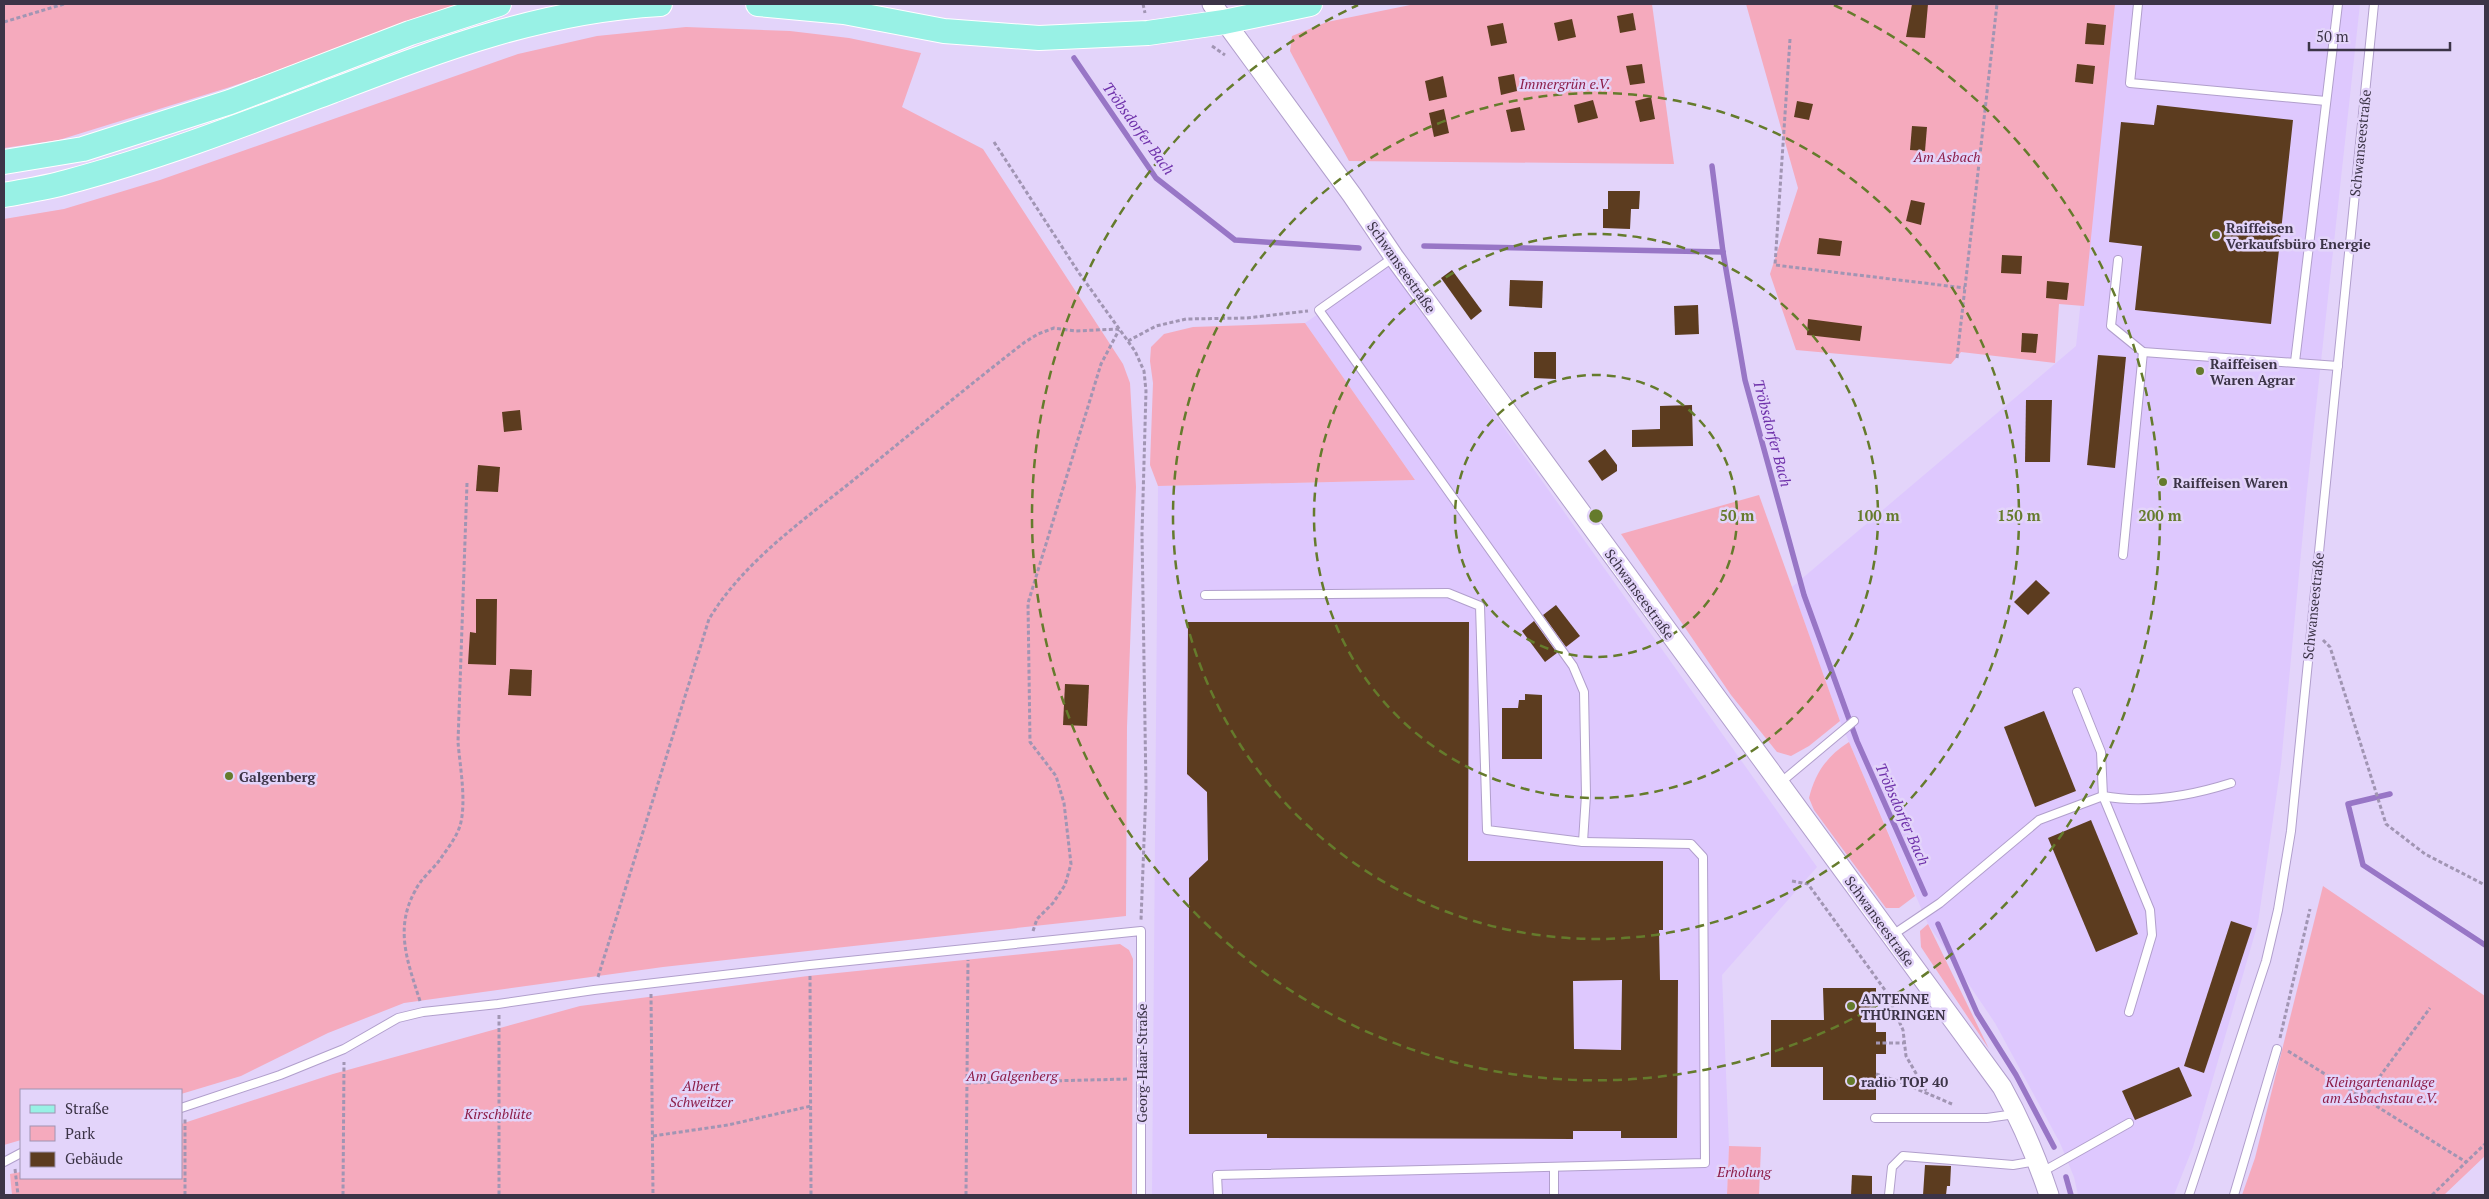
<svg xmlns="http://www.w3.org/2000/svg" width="2489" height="1199" viewBox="0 0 2489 1199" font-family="'PT Serif',serif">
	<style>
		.built { fill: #dec8fe }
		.green { fill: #f5aabd }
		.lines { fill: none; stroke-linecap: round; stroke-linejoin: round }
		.stream { stroke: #9876c6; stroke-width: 5.5 }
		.building { fill: #5c3c1f; fill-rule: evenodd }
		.service-casing { stroke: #b19fcc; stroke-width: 10 }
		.tertiary-casing { stroke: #b19fcc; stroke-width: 21 }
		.primary-casing { stroke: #fff; stroke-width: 26 }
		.path { stroke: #a195b3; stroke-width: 3; stroke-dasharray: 4 2.5; stroke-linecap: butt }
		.service { stroke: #fff; stroke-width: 8 }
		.tertiary { stroke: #fff; stroke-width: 19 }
		.primary { stroke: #98f1e5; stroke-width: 24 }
		.ring { fill: none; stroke: #657b2c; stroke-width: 2.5; stroke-dasharray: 9 6 }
		.poi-dot { fill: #657b2c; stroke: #e3d4fa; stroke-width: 2 }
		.labels { text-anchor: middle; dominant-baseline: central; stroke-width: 5; stroke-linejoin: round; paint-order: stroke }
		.park-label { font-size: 14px; font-style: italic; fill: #8c1d48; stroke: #e3d4fa }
		.street-label { font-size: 14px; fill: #3c3447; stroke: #e3d4fa }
		.poi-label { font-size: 14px; font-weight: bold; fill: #3c3447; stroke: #e3d4fa; text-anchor: start }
		.water-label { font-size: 15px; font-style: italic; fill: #6e30aa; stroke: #e3d4fa }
		.centre { fill: #657b2c; stroke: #e3d4fa; stroke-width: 2.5 }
		.ring-label { font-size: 15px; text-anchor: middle; font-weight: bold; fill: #657b2c; stroke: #e3d4fa; stroke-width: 5; stroke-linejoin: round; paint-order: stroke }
	</style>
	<rect width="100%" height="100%" fill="#e3d4fa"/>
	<!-- built -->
	<g class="built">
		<path d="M2113,4h247l-53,486 -26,274 -23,159 -65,224 -19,48h-96l-4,-18 -14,-34 -65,-120 -67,-99 -88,-203 -48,-134 284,-241z"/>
		<path d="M1389,266l428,601 -95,108 7,171 -2,49h-575l6,-709 257,-6 -110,-157z"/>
	</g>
	<!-- green -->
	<g class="green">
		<path d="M4,4h476l-44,12 -209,72 -168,52 -55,8z"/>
		<path d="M1415,4h237l22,160 -325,-3 -59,-110 2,-15 35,-14z"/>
		<path d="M1746,4h369l-31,302 -25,-2 -4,59 -94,-11 -10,12 -155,-14 -26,-76 28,-86z"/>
		<path d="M686,27l104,4 59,7 72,15 -19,54 81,42 140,215 7,19 6,104 -9,240 -1,189 -463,51 -259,36 -76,30 -87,43 -60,18v-4h-160v50l-17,5v-926l60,-10 96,-29 358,-126 79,-18z"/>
		<path d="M1305,323l110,157 -257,6 -8,-21 3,-82 -3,-22 1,-14 13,-13 29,-7z"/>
		<path d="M1759,495l81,226 -31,25 -18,10 -14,-4 -46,-57 -110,-161z"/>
		<path d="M1849,742l66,154 -16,12h-13l-72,-98 -5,-12c6,-25 18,-42 40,-56z"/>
		<path d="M2323,886l162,110v160l-41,39h-202l13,-37z"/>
		<path d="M1928,924l61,125 -68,-102 -1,-16z"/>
		<path d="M1120,944l9,6 4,9 -1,236h-1120l-2,-21 11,-2v6h160v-54l152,-50 247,-68 228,-30z"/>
		<path d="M1729,1146l32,1 -2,48h-32z"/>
	</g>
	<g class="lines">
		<!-- stream -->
		<g class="stream">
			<path d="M1074,58l82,120 79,62 124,8"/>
			<path d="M1712,166l11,86 22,128 59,215 53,146 68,153"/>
			<path d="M1424,246l299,6"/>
			<path d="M2390,794l-42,10 15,61 122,80"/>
			<path d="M1938,924l39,89 39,62 38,72"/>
			<path d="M2066,1177l5,18"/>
		</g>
	</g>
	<!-- building -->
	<g class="building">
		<path d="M1912,4h16l-3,34 -19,-1z"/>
		<path d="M1633,13l3,17 -16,3 -3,-17z"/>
		<path d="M1572,19l4,18 -18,4 -4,-18z"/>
		<path d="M1503,23l4,20 -16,3 -4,-20z"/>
		<path d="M2087,23l19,2 -2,20 -19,-1z"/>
		<path d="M1642,64l3,19 -15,2 -4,-19z"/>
		<path d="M2077,64l18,2 -2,18 -18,-2z"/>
		<path d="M1514,74l3,17 -16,4 -3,-18z"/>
		<path d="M1443,76l4,21 -18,4 -4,-20z"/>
		<path d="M1651,97l4,22 -15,3 -5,-21z"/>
		<path d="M1593,100l5,18 -20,5 -4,-18z"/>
		<path d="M1797,101l16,3 -4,16 -15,-3z"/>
		<path d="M2157,105l136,15 -22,204 -136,-14 7,-64 -33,-4 12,-120 33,3z"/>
		<path d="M1520,107l5,23 -14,2 -5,-22z"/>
		<path d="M1444,109l5,24 -15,4 -5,-24z"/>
		<path d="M1912,126l15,1 -2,24 -15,-1z"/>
		<path d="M1608,191h32l-1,18h-8l-1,20 -27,-1v-19h5z"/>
		<path d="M1911,200l14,3 -4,22 -15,-4z"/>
		<path d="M1819,238l23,3 -2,15 -23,-2z"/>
		<path d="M2002,255l20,1 -1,18 -20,-1z"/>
		<path d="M1452,270l30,41 -11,9 -30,-42z"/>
		<path d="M1510,280l33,1 -1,27 -33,-2z"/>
		<path d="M2047,281l22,2 -2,17 -21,-2z"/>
		<path d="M1698,305l1,29 -24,1 -1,-29z"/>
		<path d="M1808,319l54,7 -2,15 -53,-6z"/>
		<path d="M2022,333l16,1 -2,19 -15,-1z"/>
		<path d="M1534,352h22v27l-22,-1z"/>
		<path d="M2098,355l28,2 -11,111 -28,-3z"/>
		<path d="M2026,400h26l-2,62h-25z"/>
		<path d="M1692,405l1,41 -61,1v-17l28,-1v-23z"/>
		<path d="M520,410l2,20 -18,2 -2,-20z"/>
		<path d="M1605,449l12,16v6l-15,10 -14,-20z"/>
		<path d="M478,465l22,2 -2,25 -22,-1z"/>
		<path d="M2036,580l14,13 -22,22 -14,-13z"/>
		<path d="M476,599h21l-1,66 -28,-1 2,-32 6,1z"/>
		<path d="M1556,605l24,31 -14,11 -23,-32z"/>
		<path d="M1534,621l23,32 -12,9 -23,-31z"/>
		<path d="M1188,622h281l-1,239h195v69h-4l1,50h18l-1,158h-56v-7h-48v8l-306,-1v-4h-78v-256l19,-18 -1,-68 -20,-18zM1622,980l-1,70 -47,-1 -1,-68z"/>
		<path d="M510,669l22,1 -1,26 -23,-1z"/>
		<path d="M1065,684l24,1 -2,41 -24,-1z"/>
		<path d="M1525,694l17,1v64h-40v-51h16l1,-8h6z"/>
		<path d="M2044,711l32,80 -41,16 -31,-80z"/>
		<path d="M2091,820l47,114 -42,18 -48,-114z"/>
		<path d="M2231,921l21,7 -48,145 -20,-7z"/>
		<path d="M1823,988h53v44h10v22h-10v46h-53v-33h-52v-47h53z"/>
		<path d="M2179,1067l13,29 -57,24 -13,-29z"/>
		<path d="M1925,1165l26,1 -1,20h-3l-1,9h-23z"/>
		<path d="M1852,1175l20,1v19h-21z"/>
	</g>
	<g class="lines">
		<!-- service casing -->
		<g class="service-casing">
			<g id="service">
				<path d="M2138,4l-8,79 196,18"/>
				<path d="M2118,260l-7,66 32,26 195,14"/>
				<path d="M2295,362l43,-358"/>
				<path d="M2123,555l20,-203"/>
				<path d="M1205,595l243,-2 32,13 7,224 96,12 3,-47 -2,-103 -11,-26 -254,-356 75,-53"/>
				<path d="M2077,692l24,60 2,44c42,8 87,0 128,-13"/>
				<path d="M1780,783l74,-62"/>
				<path d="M1891,936l49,-33 99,-83 64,-24 47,114 2,25 -23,77"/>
				<path d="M181,1108l99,-33 64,-26 54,-31 25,-6 75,-8 96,-14 216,-25 331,-34v264"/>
				<path d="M1875,1118h112l28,-4"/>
				<path d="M4,1162l17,-9"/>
				<path d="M2042,1172l87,-49"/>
				<path d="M1218,1195l-1,-20 488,-12 -2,-306 -12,-13 -108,-2"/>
				<path d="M1554,1195v-28"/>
				<path d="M1889,1195l3,-28 11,-11 110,9 23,-4"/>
				<path d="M2189,1195l77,-234 12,-51 13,-79 83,-827"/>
				<path d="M2234,1195l43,-146"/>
			</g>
		</g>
		<!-- tertiary casing -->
		<g class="tertiary-casing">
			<path id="tertiary" d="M1212,4l140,191 42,62 608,830c20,36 34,69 47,108"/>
		</g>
		<!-- primary casing -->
		<g class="primary-casing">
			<g id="primary">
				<path d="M758,4l86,8 100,19 95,7 109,-5 76,-11 86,-18"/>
				<path d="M4,162l79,-13 147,-47 180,-69 89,-29"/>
				<path d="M4,195c21,-4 42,-7 63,-13 90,-24 178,-58 265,-91 110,-42 208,-80 328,-87"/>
			</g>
		</g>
		<!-- path -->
		<g class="path">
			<path d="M1143,4l2,9"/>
			<path d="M4,22l60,-18"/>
			<path d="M1790,39l-15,226 190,23"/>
			<path d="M1212,46l13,9"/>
			<path d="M994,142l85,131 56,78 9,20 2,20 -4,143 4,255 -5,131"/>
			<path d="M1128,341l28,-15 30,-7 61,-1 61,-7"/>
			<path d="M1957,358l40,-354"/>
			<path d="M2323,640l7,7 56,177 39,30 60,31"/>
			<path d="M1792,881l16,3 77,106 18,40 3,26 22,38"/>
			<path d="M1033,931l4,-12 16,-16 12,-18 6,-21 -7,-61 -8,-27 -26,-34 -2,-139 73,-239 18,-34"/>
			<path d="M810,976l1,219"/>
			<path d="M598,977l111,-358c35,-58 95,-99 147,-141 57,-46 112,-92 169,-136l13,-8 16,-6 21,3 44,-2"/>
			<path d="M651,994l2,201"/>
			<path d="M420,1001c-12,-38 -26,-72 -5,-110 5,-11 16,-20 24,-30 8,-12 19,-25 22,-39 5,-24 -1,-55 -3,-80l9,-259"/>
			<path d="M499,1015v180"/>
			<path d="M2280,1038l30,-129"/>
			<path d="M1876,1043h27"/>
			<path d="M2288,1051l178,111"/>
			<path d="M1876,1074l22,7 54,23"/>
			<path d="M967,1083l162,-4"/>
			<path d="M2364,1098l66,-90"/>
			<path d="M653,1136l75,-11 83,-19"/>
			<path d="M15,1169l3,26"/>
			<path d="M185,1195v-77"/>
			<path d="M343,1195l1,-133"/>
			<path d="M966,1195l2,-235"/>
			<path d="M2432,1195l53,-51"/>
		</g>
		<!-- service -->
		<use href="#service" class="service"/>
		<!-- tertiary -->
		<use href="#tertiary" class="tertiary"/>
		<!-- primary -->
		<use href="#primary" class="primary"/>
	</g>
	<!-- distance rings -->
	<g class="ring">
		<circle cx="1596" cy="516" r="141"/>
		<circle cx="1596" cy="516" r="282"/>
		<circle cx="1596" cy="516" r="423"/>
		<path d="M1834 5A564 564 0 1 1 1358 5"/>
	</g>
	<!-- markers -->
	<g class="poi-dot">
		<circle cx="2216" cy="235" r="5"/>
		<circle cx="2200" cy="371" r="5"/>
		<circle cx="2163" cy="482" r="5"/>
		<circle cx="229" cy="776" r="5"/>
		<circle cx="1851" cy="1006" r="5"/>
		<circle cx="1851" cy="1081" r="5"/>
	</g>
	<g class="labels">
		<!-- park labels -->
		<g class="park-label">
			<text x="1565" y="83">Immergrün e.V.</text>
			<text x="1947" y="156">Am Asbach</text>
			<text x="1012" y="1075">Am Galgenberg</text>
			<text x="2380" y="1081">Kleingartenanlage<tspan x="2380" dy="16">am Asbachstau e.V.</tspan></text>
			<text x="701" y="1085">Albert<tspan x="701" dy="16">Schweitzer</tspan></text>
			<text x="498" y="1113">Kirschblüte</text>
			<text x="1744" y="1171">Erholung</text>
		</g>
		<!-- street labels -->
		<g class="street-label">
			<text transform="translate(2360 143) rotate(-84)">Schwanseestraße</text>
			<text transform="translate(1402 267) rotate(55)">Schwanseestraße</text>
			<text transform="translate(1640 594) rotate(54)">Schwanseestraße</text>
			<text transform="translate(2313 606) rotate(-84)">Schwanseestraße</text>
			<text transform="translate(1880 921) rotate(54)">Schwanseestraße</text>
			<text transform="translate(1141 1063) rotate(-90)">Georg-Haar-Straße</text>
		</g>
		<!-- poi labels -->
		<g class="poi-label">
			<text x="2226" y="227">Raiffeisen<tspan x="2226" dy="16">Verkaufsbüro Energie</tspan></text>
			<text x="2210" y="363">Raiffeisen<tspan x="2210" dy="16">Waren Agrar</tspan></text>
			<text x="2173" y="482">Raiffeisen Waren</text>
			<text x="239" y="776">Galgenberg</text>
			<text x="1861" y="998">ANTENNE<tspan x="1861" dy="16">THÜRINGEN</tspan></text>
			<text x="1861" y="1081">radio TOP 40</text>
		</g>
		<!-- water labels -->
		<g class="water-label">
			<text transform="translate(1139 128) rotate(54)">Tröbsdorfer Bach</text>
			<text transform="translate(1773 433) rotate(75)">Tröbsdorfer Bach</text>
			<text transform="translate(1903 814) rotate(66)">Tröbsdorfer Bach</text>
		</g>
	</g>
	<circle cx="1596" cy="516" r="8" class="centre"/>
	<g class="ring-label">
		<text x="1737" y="521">50 m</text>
		<text x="1878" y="521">100 m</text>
		<text x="2019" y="521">150 m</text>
		<text x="2160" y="521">200 m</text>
	</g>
	<!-- border -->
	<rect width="2489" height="1199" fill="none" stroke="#3c3447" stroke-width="10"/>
	<!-- legend -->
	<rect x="20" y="1089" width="162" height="90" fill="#e3d4fa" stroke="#a094b2"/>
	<rect x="30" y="1105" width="25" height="8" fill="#98f1e5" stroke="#a094b2"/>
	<text x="65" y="1114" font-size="15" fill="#3c3447">Straße</text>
	<rect x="30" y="1126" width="25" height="15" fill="#f5aabd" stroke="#a094b2"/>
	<text x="65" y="1139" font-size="15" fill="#3c3447">Park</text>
	<rect x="30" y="1152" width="25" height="15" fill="#5c3c1f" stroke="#a094b2"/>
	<text x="65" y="1164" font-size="15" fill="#3c3447">Gebäude</text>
	<!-- scale -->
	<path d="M2309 42v8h141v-8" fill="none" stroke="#3c3447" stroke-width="2.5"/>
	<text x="2316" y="42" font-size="15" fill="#3c3447" stroke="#e3d4fa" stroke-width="4" paint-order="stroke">50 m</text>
</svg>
